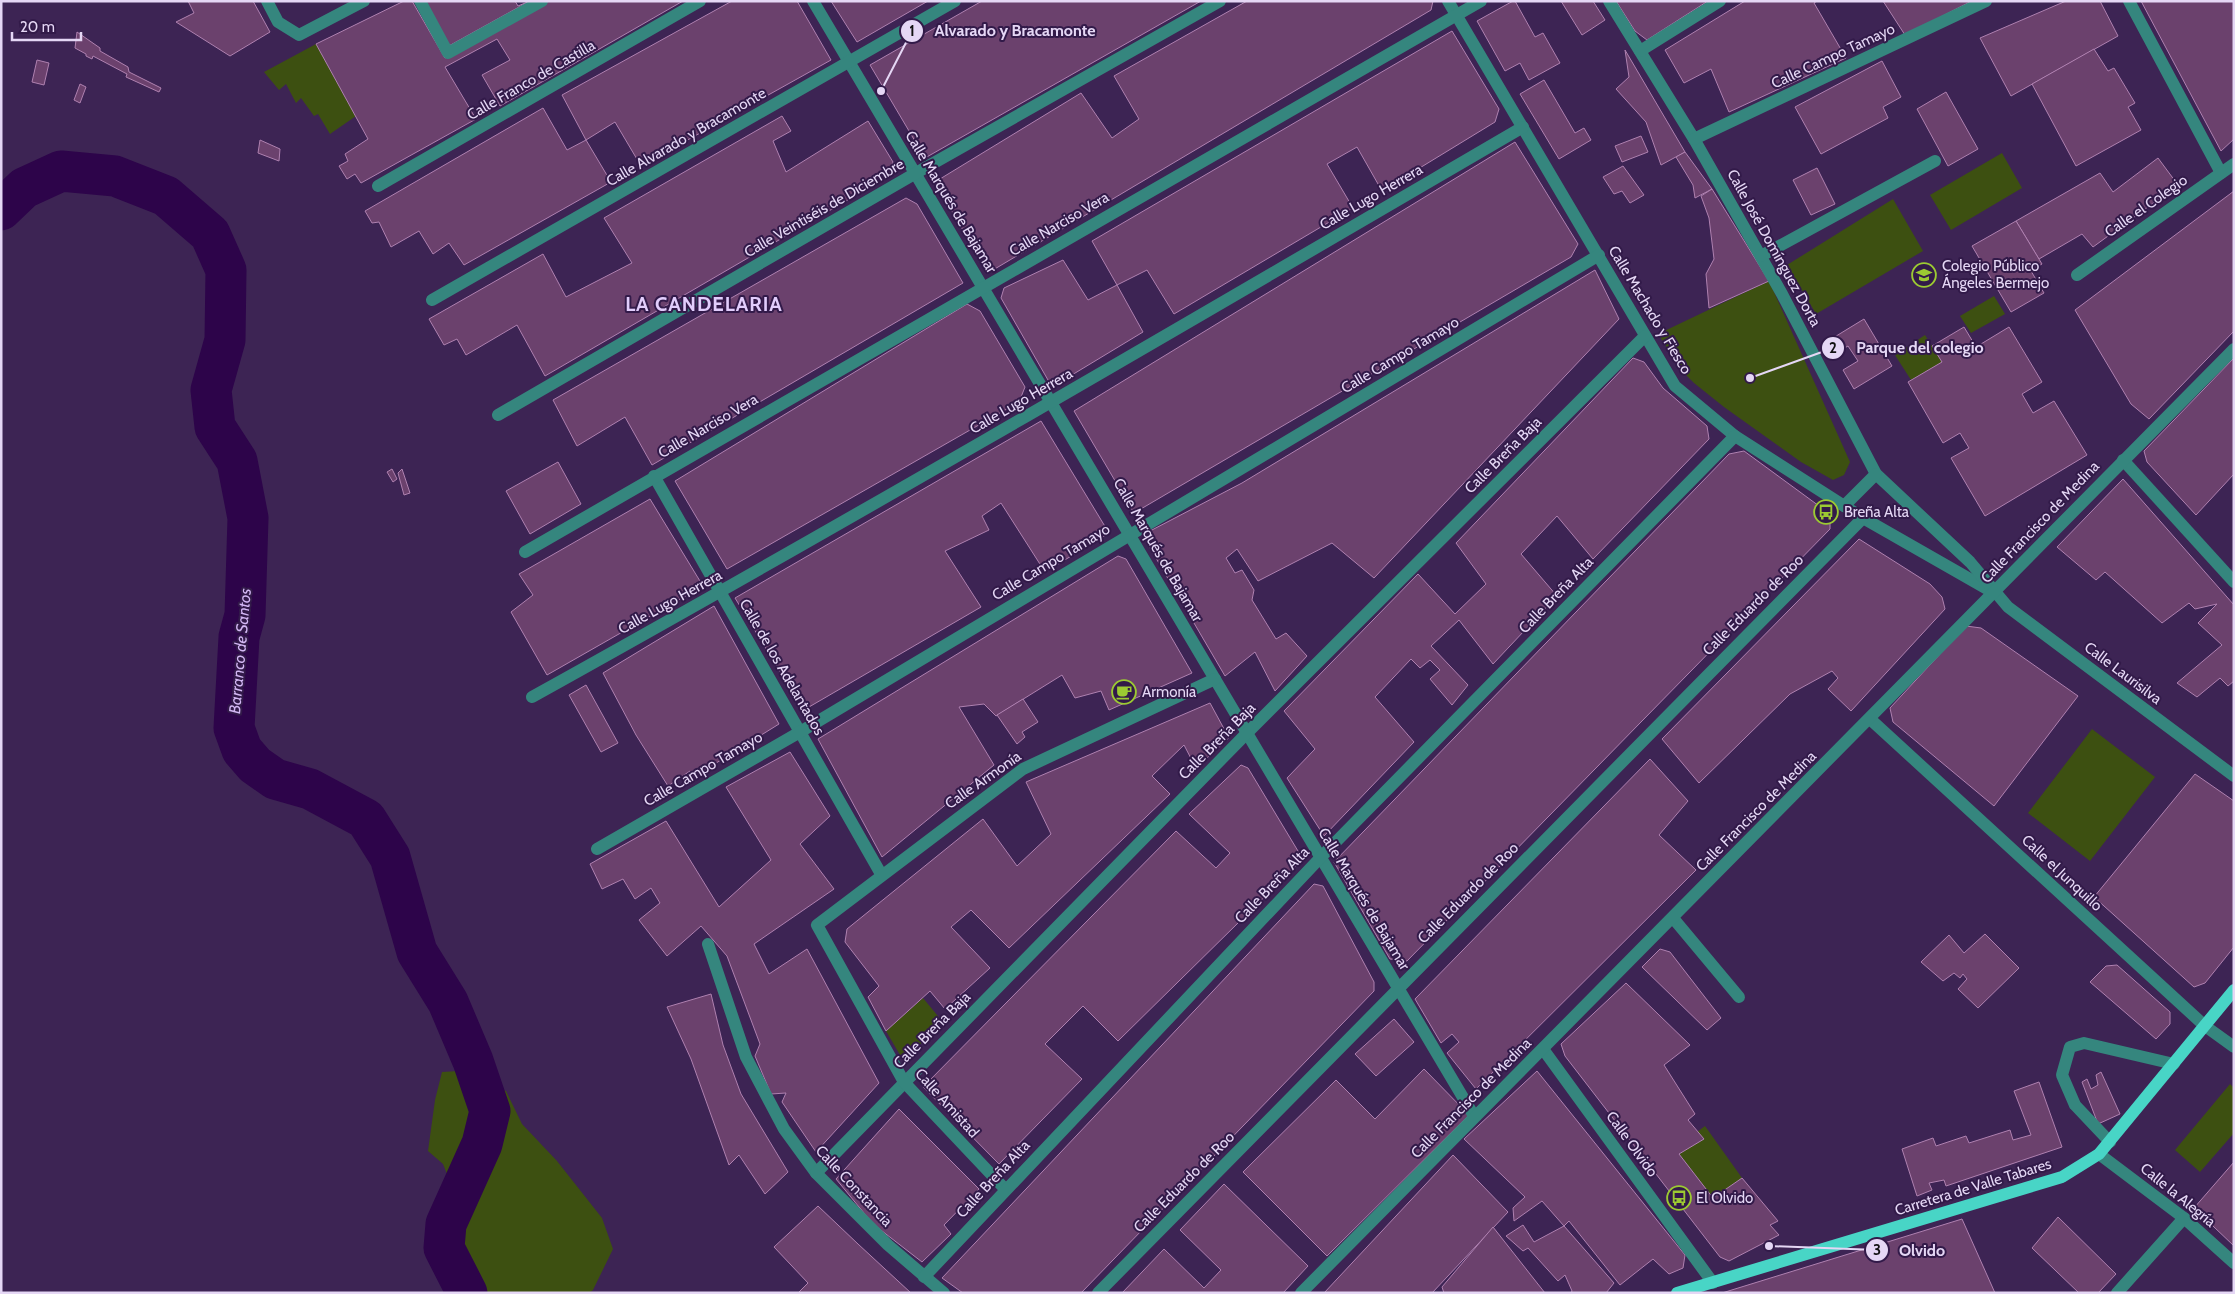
<svg xmlns="http://www.w3.org/2000/svg" width="2235" height="1294" viewBox="0 0 2235 1294" font-family="Cabin,sans-serif">
	<style>
		.green { fill: #3d5011 }
		.lines { fill: none; stroke-linecap: round; stroke-linejoin: round }
		.river { stroke: #2d044a; stroke-width: 41 }
		.building { fill: #6b416d; stroke: #af81b0 }
		.minor { stroke: #35867e; stroke-width: 12 }
		.major { stroke: #48d5c6; stroke-width: 12 }
		.labels { text-anchor: middle; dominant-baseline: central; stroke-width: 4; stroke-linejoin: round; paint-order: stroke }
		.street-label { font-size: 15px; fill: #e5d7f5; stroke: #321a49 }
		.poi-label { font-size: 15px; fill: #e5d7f5; stroke: #321a49; text-anchor: start }
		.water-label { font-size: 16px; font-style: italic; fill: #d3b7f4; stroke: #321a49 }
		.district-label { font-size: 20px; font-weight: bold; letter-spacing: 1px; fill: #e2cdfc; stroke: #321a49 }
		.leader { fill: none; stroke: #e5d7f5; stroke-width: 2 }
		.callout-dot { fill: #e5d7f5; stroke: #321a49; stroke-width: 2 }
		.mark-label { font-size: 15px; text-anchor: middle; font-weight: bold; fill: #111 }
		.callout-label { font-size: 16px; text-anchor: middle; font-weight: bold; fill: #e5d7f5; stroke: #321a49; stroke-width: 4; stroke-linejoin: round; paint-order: stroke }
	</style>
	<rect width="100%" height="100%" fill="#3d2454"/>
	<!-- green -->
	<g class="green">
		<path d="M316,44l40,72 -26,18 -12,-20 -4,2 -13,-18 -5,5 -10,-19 -7,6 -15,-18z"/>
		<path d="M2002,153l20,35 -71,42 -21,-35z"/>
		<path d="M1893,199l30,52 -107,63 -29,-49z"/>
		<path d="M1769,281l81,181 -6,13 -11,5 -32,-18 -77,-55 -30,-24 -11,-11 -25,-38z"/>
		<path d="M1994,296l11,18 -34,19 -11,-17z"/>
		<path d="M1925,335l17,27 -31,18 -16,-25z"/>
		<path d="M2092,729l63,48 -65,84 -62,-48z"/>
		<path d="M923,998l19,23 -30,32 -12,2 -14,-24z"/>
		<path d="M459,1071l12,9 35,11 16,33 35,37 45,57 11,31 -20,41 -4,3h-107l-16,-28 -9,-29 5,-24 -19,-48 -15,-13 7,-51 7,-28z"/>
		<path d="M2230,1084l4,4v45l-34,39 -25,-22z"/>
		<path d="M1705,1126l37,52 -29,20 -34,-44 24,-15 -6,-7z"/>
	</g>
	<g class="lines">
		<!-- river -->
		<path class="river" d="M1,210l23,-22 37,-17 54,5 51,20 44,38 16,36 -1,70 -14,50 4,37 22,34 11,57 -3,97 -6,22 -5,91 8,22 13,15 20,14 35,10 56,30 24,38 27,95 31,50 25,59 17,50 -8,33 -36,80 -2,24 23,45"/>
	</g>
	<!-- building -->
	<g class="building">
		<path d="M188,1h65l17,31 -40,24 -54,-34 18,-9z"/>
		<path d="M404,1h8l33,57 104,-57h134l-183,105 -18,-31 28,-15 -13,-21 -52,28 31,52 -115,64 -6,-9 -8,5 -8,-13 9,-5 -3,-7 23,-15 -52,-95z"/>
		<path d="M422,1h93l3,5 12,-5 -83,46z"/>
		<path d="M732,1h65l34,59 -190,106 -26,-44 -29,18 -24,-45z"/>
		<path d="M831,1h97l-71,41z"/>
		<path d="M982,1h219l-276,157 -55,-93z"/>
		<path d="M1247,1h186l-2,9 -438,260 -8,-2 -50,-86 146,-89 31,45 27,-19 -25,-43z"/>
		<path d="M1513,1h2l20,36 8,-4 17,30 -31,17 -9,-17 -15,8 -28,-50z"/>
		<path d="M1561,1h32l12,19 -23,15z"/>
		<path d="M1616,1h92l-61,39 -12,-9z"/>
		<path d="M1745,1h72l-3,2 32,55 -117,54 -18,-43 -27,14 -19,-33z"/>
		<path d="M1883,1h89l-67,34z"/>
		<path d="M2066,1h34l18,35 -107,60 -31,-58z"/>
		<path d="M2141,1h93v138l-13,12z"/>
		<path d="M1452,31l47,78 -4,13 -113,69 -25,-44 -30,17 26,44 -179,106 -27,-44 -30,15 -25,-44z"/>
		<path d="M77,32l23,16v3l28,16 1,5 32,16 -2,4 -33,-15 1,-3 -34,-18 -1,3 -6,-3v-2l-11,-6z"/>
		<path d="M2094,49l14,22 6,-3 21,35 -7,4 13,23 -65,36 -44,-82z"/>
		<path d="M1625,50l60,102 -24,13 -15,-43 -30,-33 13,-12z"/>
		<path d="M37,60l12,3 -5,22 -12,-3z"/>
		<path d="M1882,61l19,36 -18,10 5,11 -67,36 -26,-47z"/>
		<path d="M1544,80l31,53 9,-5 7,12 -32,19 -39,-65z"/>
		<path d="M80,84l6,3 -6,16 -6,-3z"/>
		<path d="M1946,92l32,57 -30,17 -31,-57z"/>
		<path d="M543,108l24,42 19,-10 25,42 -147,83 -15,-22 -16,11 -14,-23 -28,16 -12,-25 -7,1 -7,-12z"/>
		<path d="M782,116l9,15 -18,10 13,31 82,-51 25,41 -4,14 -344,200 -28,-51 -51,30 -9,-16 -13,6 -15,-26 114,-65 23,43 66,-34 -28,-45z"/>
		<path d="M1641,136l7,16 -26,10 -7,-16z"/>
		<path d="M260,140l20,9 -1,12 -21,-8z"/>
		<path d="M1515,142l63,102 -7,13 -437,256 -60,-102z"/>
		<path d="M1685,152l27,37 -17,9 -2,-13 -17,-28z"/>
		<path d="M2158,158l20,27 -85,62 -11,-13 -43,25 -23,-38 84,-48 13,19z"/>
		<path d="M1623,166l21,29 -14,8 -8,-12 -8,3 -11,-17z"/>
		<path d="M1817,168l18,36 -24,11 -18,-35z"/>
		<path d="M1712,189l57,92 -60,27 -3,-34 8,-15 -5,-41 -8,-22z"/>
		<path d="M2234,191v140l-85,88 -18,-15 -56,-94z"/>
		<path d="M906,198l11,6 46,79 -311,182 -27,-48 -48,29 -24,-46z"/>
		<path d="M2016,221l26,43 -11,7 13,22 -33,19 -39,-66z"/>
		<path d="M1063,260l25,40 29,-15 26,47 -91,55 -51,-89 3,-10z"/>
		<path d="M1595,270l24,49 -245,259 -42,-35 -74,38 -21,-32 -11,9 9,15 7,-3 12,20 -2,10 24,39 10,-6 21,23 -32,35 -20,-39 -30,24 -79,-135 4,-10 92,-48z"/>
		<path d="M967,304l13,7 45,76 -6,15 -292,167 -52,-88z"/>
		<path d="M1864,319l28,47 -38,23 -11,-19 15,-9 -10,-15 -12,7 -8,-12z"/>
		<path d="M1964,327l12,20 33,-20 33,55 -20,12 11,19 21,-12 33,54 -102,61 -34,-58 18,-10 -9,-15 -17,10 -35,-61 34,-20 -10,-16z"/>
		<path d="M1633,358l11,4 19,26 44,38 2,13 -116,120 -36,-43 -36,38 36,42 -64,68 -34,-44 -28,26 37,39 -16,20 -22,-26 10,-9 -10,-10 -10,8 -9,-9 -36,38 39,45 -90,94 -37,-58 28,-29 -31,-38 134,-137 37,40 31,-30 -30,-41z"/>
		<path d="M2234,358v116l-38,41 -49,-53 -3,-11z"/>
		<path d="M1041,421l68,112 -64,39 -44,-69 -19,13 7,14 -44,21 36,56 -172,100 -9,-3 -65,-106z"/>
		<path d="M1744,451l86,63v15l-423,432 -17,-2 -56,-97 395,-408z"/>
		<path d="M558,462l23,42 -51,30 -24,-43z"/>
		<path d="M392,469l5,10 -4,3 -6,-10z"/>
		<path d="M402,469l8,24 -6,2 -6,-22z"/>
		<path d="M2123,479l111,126v76l-6,5 -8,-8 -23,19 -20,-14 45,-38 -24,-22 19,-19 -22,5 -6,-6 -27,20 -57,-51 -9,8 -39,-33z"/>
		<path d="M650,499l53,87 -156,89 -36,-63 22,-17 -14,-21z"/>
		<path d="M1859,539l71,45 12,13 3,12 -94,102 -23,-22 10,-11 -6,-7 -42,23 -91,89 -37,-44z"/>
		<path d="M1118,556l8,3 66,114 -83,37 -8,-19 -26,7 -13,-23 -66,41 -12,-12 -25,3 35,58 -112,92 -64,-118z"/>
		<path d="M714,606l65,118 -87,54 -2,-7 -22,15 -32,-51 -33,-62z"/>
		<path d="M1966,626l15,2 97,68 -84,110 -101,-84 -3,-14z"/>
		<path d="M586,685l32,58 -17,9 -32,-57z"/>
		<path d="M1023,699l15,23 -16,10 3,5 -8,7 -20,-29z"/>
		<path d="M1210,703l19,35 -33,30 -12,-23 -32,31 18,18 -161,154 -38,-38 -20,17 39,41 -45,41 -15,-18 -44,40 -18,-34 11,-11 -34,-44 2,-13 136,-110 34,47 34,-32 -25,-52z"/>
		<path d="M790,752l40,64 -30,28 34,45 -80,55 15,30 38,-25 72,134 -63,69 -34,-50 4,-9 -15,1 -16,-38 5,-12 -33,-88 -26,-30 -34,30 -28,-36 21,-17 -9,-15 -16,11 -12,-20 -21,10 -12,-25 76,-43 53,86 52,-47 -45,-73z"/>
		<path d="M1650,759l38,42 -29,34 37,35 -220,219 -29,-36 12,-11 -7,-8 -11,9 -26,-44z"/>
		<path d="M1241,765l7,3 53,88 -2,7 -181,178 -35,-35 -38,38 37,35 -83,85 -76,-77 253,-256 40,37 14,-15 -41,-39z"/>
		<path d="M2195,774l39,27v146l-29,36 -11,4 -100,-90z"/>
		<path d="M1314,884l9,2 51,96v9l-293,302h-118l-21,-15z"/>
		<path d="M1985,934l34,34 -41,40 -20,-19 9,-10 -4,-5 -3,4 -6,-5 -11,8 -22,-19 28,-27 15,18z"/>
		<path d="M1660,949l10,3 51,66 -14,12 -65,-63z"/>
		<path d="M2117,965l53,47v12l-14,15 -66,-57 16,-16z"/>
		<path d="M1626,983l64,62 -26,20 31,49 -7,6 16,19 -25,15 34,44 29,-20 36,43 -8,4 9,10 -50,26 -9,-4 -155,-201 -4,-12z"/>
		<path d="M711,994l12,51 18,49 47,78 -23,22 -26,-39 -10,10 -38,-106 -24,-52z"/>
		<path d="M1394,1019l20,23 -38,34 -21,-22z"/>
		<path d="M1424,1069l45,46 -142,141 -84,-84 93,-92 39,39z"/>
		<path d="M1537,1071l148,184 -2,13 -14,6 -16,-15 -33,26 -51,-64 -5,5 -22,-25 -28,20 -1,-13 12,-11 -61,-58z"/>
		<path d="M2101,1072l19,42 -22,10 -16,-42 5,-3 4,10 7,-4 -2,-10z"/>
		<path d="M2039,1082l23,65 -116,39 -2,-6 -15,3 3,7 -15,6 -15,-47 31,-11 3,8 30,-10 3,7 41,-13 3,10 18,-5 -17,-44z"/>
		<path d="M899,1109l80,80 -35,36 7,9 -29,28 -49,-38 -37,-45z"/>
		<path d="M1453,1155l55,57 -76,81h-108z"/>
		<path d="M2234,1162v84l-40,-38z"/>
		<path d="M1224,1184l84,82 -25,27h-161l42,-44 40,39 17,-18 -41,-40z"/>
		<path d="M818,1206l40,38 53,49h-113l10,-10 -34,-36z"/>
		<path d="M2058,1217l58,57 -18,19h-19l-47,-45z"/>
		<path d="M1962,1219l33,74h-273z"/>
		<path d="M1523,1225l11,17 30,-16 50,57 -8,10h-35l1,-2 -7,-16 -7,6 -30,-33 -5,3 -17,-15z"/>
		<path d="M1493,1227l52,66h-101l-2,-6z"/>
	</g>
	<g class="lines">
		<!-- minor -->
		<g class="minor">
			<path d="M267,1l11,21 21,13 65,-34"/>
			<path d="M420,1l28,52 94,-52"/>
			<path d="M813,1l661,1115"/>
			<path d="M1448,1l227,385 60,50 128,82 126,72"/>
			<path d="M1609,1l85,138 88,155 94,180 94,88 38,45 226,169"/>
			<path d="M2129,1l92,172"/>
			<path d="M1640,51l80,-50"/>
			<path d="M1694,139l292,-138"/>
			<path d="M378,186l322,-185"/>
			<path d="M1761,256l174,-95"/>
			<path d="M2077,275l157,-111"/>
			<path d="M432,300l523,-299"/>
			<path d="M498,415l418,-242 304,-172"/>
			<path d="M2123,460l111,122"/>
			<path d="M654,476l227,398"/>
			<path d="M1844,506l32,-32"/>
			<path d="M525,552l956,-551"/>
			<path d="M532,697c333,-185 662,-378 991,-570"/>
			<path d="M1870,719l335,307 29,21"/>
			<path d="M597,849l203,-117 799,-477"/>
			<path d="M1673,918l66,79"/>
			<path d="M708,944l38,113 38,72 32,44 72,72 56,48"/>
			<path d="M1543,1049l170,234"/>
			<path d="M2110,1142l-35,-37 -13,-30 8,-28 14,-4 90,21"/>
			<path d="M2099,1154l85,64 50,45"/>
			<path d="M816,1173l430,-439 399,-398"/>
			<path d="M1005,1189l-101,-107 -87,-157 206,-156 192,-90"/>
			<path d="M924,1277l397,-420 414,-421"/>
			<path d="M1098,1293l765,-775"/>
			<path d="M1301,1293l933,-944"/>
			<path d="M2117,1293l67,-75"/>
		</g>
		<!-- major -->
		<path class="major" d="M1677,1293l385,-116 37,-23 135,-164"/>
	</g>
	<!-- icons -->
	<defs>
		<g id="school-ring" transform="scale(1.25)"><circle r="9.5" fill="#321a49" stroke="#9cca32" stroke-width="1.5"/><path d="M0-5L7-2L0 1L-7-2ZM-4 1L0 2.5L4 1V4Q0 6-4 4Z" fill="#9cca32"/></g>
		<g id="bus-ring" transform="scale(1.25)"><circle r="9.5" fill="#321a49" stroke="#9cca32" stroke-width="1.5"/><path d="M-5-6H5V4H4V6H2V4H-2V6H-4V4H-5ZM-3.5-4V0h7V-4ZM-3.5 1.2v1.5H-2V1.2ZM2 1.2v1.5H3.5V1.2Z" fill="#9cca32"/></g>
		<g id="cafe-ring" transform="scale(1.25)"><circle r="9.5" fill="#321a49" stroke="#9cca32" stroke-width="1.5"/><path d="M-5.5-4.5H6V0H3Q3 3.5 0 3.5H-2.5Q-5.5 3.5-5.5 0ZM3-3.2v2h1.7v-2ZM-6 4.5H4V6H-6Z" fill="#9cca32"/></g>
	</defs>
	<g fill-rule="evenodd">
		<use href="#school-ring" x="1924" y="275"/>
		<use href="#bus-ring" x="1826" y="512"/>
		<use href="#cafe-ring" x="1124" y="692"/>
		<use href="#bus-ring" x="1679" y="1198"/>
	</g>
	<g class="labels">
		<!-- street labels -->
		<g class="street-label">
			<text transform="translate(1833 56) rotate(-25)">Calle Campo Tamayo</text>
			<text transform="translate(531 80) rotate(-30)">Calle Franco de Castilla</text>
			<text transform="translate(686 137) rotate(-30)">Calle Alvarado y Bracamonte</text>
			<text transform="translate(1371 197) rotate(-30)">Calle Lugo Herrera</text>
			<text transform="translate(951 202) rotate(59)">Calle Marqués de Bajamar</text>
			<text transform="translate(2146 206) rotate(-35)">Calle el Colegio</text>
			<text transform="translate(824 208) rotate(-30)">Calle Veintiséis de Diciembre</text>
			<text transform="translate(1059 224) rotate(-30)">Calle Narciso Vera</text>
			<text transform="translate(1774 248) rotate(61)">Calle José Domínguez Dorta</text>
			<text transform="translate(1650 310) rotate(59)">Calle Machado y Fiesco</text>
			<text transform="translate(1400 355) rotate(-31)">Calle Campo Tamayo</text>
			<text transform="translate(1021 401) rotate(-30)">Calle Lugo Herrera</text>
			<text transform="translate(708 426) rotate(-30)">Calle Narciso Vera</text>
			<text transform="translate(1503 455) rotate(-45)">Calle Breña Baja</text>
			<text transform="translate(2040 522) rotate(-46)">Calle Francisco de Medina</text>
			<text transform="translate(1158 550) rotate(60)">Calle Marqués de Bajamar</text>
			<text transform="translate(1051 562) rotate(-31)">Calle Campo Tamayo</text>
			<text transform="translate(1556 595) rotate(-46)">Calle Breña Alta</text>
			<text transform="translate(670 602) rotate(-29)">Calle Lugo Herrera</text>
			<text transform="translate(1753 605) rotate(-45)">Calle Eduardo de Roo</text>
			<text transform="translate(782 667) rotate(60)">Calle de los Adelantados</text>
			<text transform="translate(2123 673) rotate(37)">Calle Laurisilva</text>
			<text transform="translate(1217 741) rotate(-45)">Calle Breña Baja</text>
			<text transform="translate(703 769) rotate(-30)">Calle Campo Tamayo</text>
			<text transform="translate(983 780) rotate(-35)">Calle Armonía</text>
			<text transform="translate(1756 811) rotate(-45)">Calle Francisco de Medina</text>
			<text transform="translate(2062 873) rotate(43)">Calle el Junquillo</text>
			<text transform="translate(1272 885) rotate(-46)">Calle Breña Alta</text>
			<text transform="translate(1468 893) rotate(-45)">Calle Eduardo de Roo</text>
			<text transform="translate(1364 899) rotate(59)">Calle Marqués de Bajamar</text>
			<text transform="translate(932 1030) rotate(-45)">Calle Breña Baja</text>
			<text transform="translate(1471 1098) rotate(-45)">Calle Francisco de Medina</text>
			<text transform="translate(947 1103) rotate(48)">Calle Amistad</text>
			<text transform="translate(1632 1144) rotate(54)">Calle Olvido</text>
			<text transform="translate(993 1179) rotate(-47)">Calle Breña Alta</text>
			<text transform="translate(1184 1182) rotate(-45)">Calle Eduardo de Roo</text>
			<text transform="translate(854 1186) rotate(47)">Calle Constancia</text>
			<text transform="translate(1973 1187) rotate(-17)">Carretera de Valle Tabares</text>
			<text transform="translate(2178 1195) rotate(39)">Calle la Alegría</text>
		</g>
		<!-- poi labels -->
		<g class="poi-label">
			<text x="1942" y="266">Colegio Público<tspan x="1942" dy="17">Ángeles Bermejo</tspan></text>
			<text x="1844" y="512">Breña Alta</text>
			<text x="1142" y="692">Armonía</text>
			<text x="1696" y="1198">El Olvido</text>
		</g>
		<!-- water labels -->
		<g class="water-label">
			<text transform="translate(240 651) rotate(-85)">Barranco de Santos</text>
		</g>
		<!-- district labels -->
		<g class="district-label">
			<text x="704" y="304">LA CANDELARIA</text>
		</g>
	</g>
	<!-- callouts -->
	<path class="leader" d="M881 91L912 31M1750 378L1833 348M1769 1246L1877 1250"/>
	<g class="callout-dot">
		<circle cx="881" cy="91" r="5"/>
		<circle cx="1750" cy="378" r="5"/>
		<circle cx="1769" cy="1246" r="5"/>
		<circle cx="912" cy="31" r="12"/>
		<circle cx="1833" cy="348" r="12"/>
		<circle cx="1877" cy="1250" r="12"/>
	</g>
	<g class="mark-label">
		<text x="912" y="36">1</text>
		<text x="1833" y="353">2</text>
		<text x="1877" y="1255">3</text>
	</g>
	<g class="callout-label">
		<text x="1015" y="36">Alvarado y Bracamonte</text>
		<text x="1920" y="353">Parque del colegio</text>
		<text x="1922" y="1256">Olvido</text>
	</g>
	<!-- border -->
	<rect width="2235" height="1294" fill="none" stroke="#e5d7f5" stroke-width="5"/>
	<!-- scale -->
	<path d="M12 32v8h69v-8" fill="none" stroke="#e5d7f5" stroke-width="2.5"/>
	<text x="20" y="32" font-size="15" fill="#e5d7f5" stroke="#321a49" stroke-width="4" paint-order="stroke">20 m</text>
</svg>
